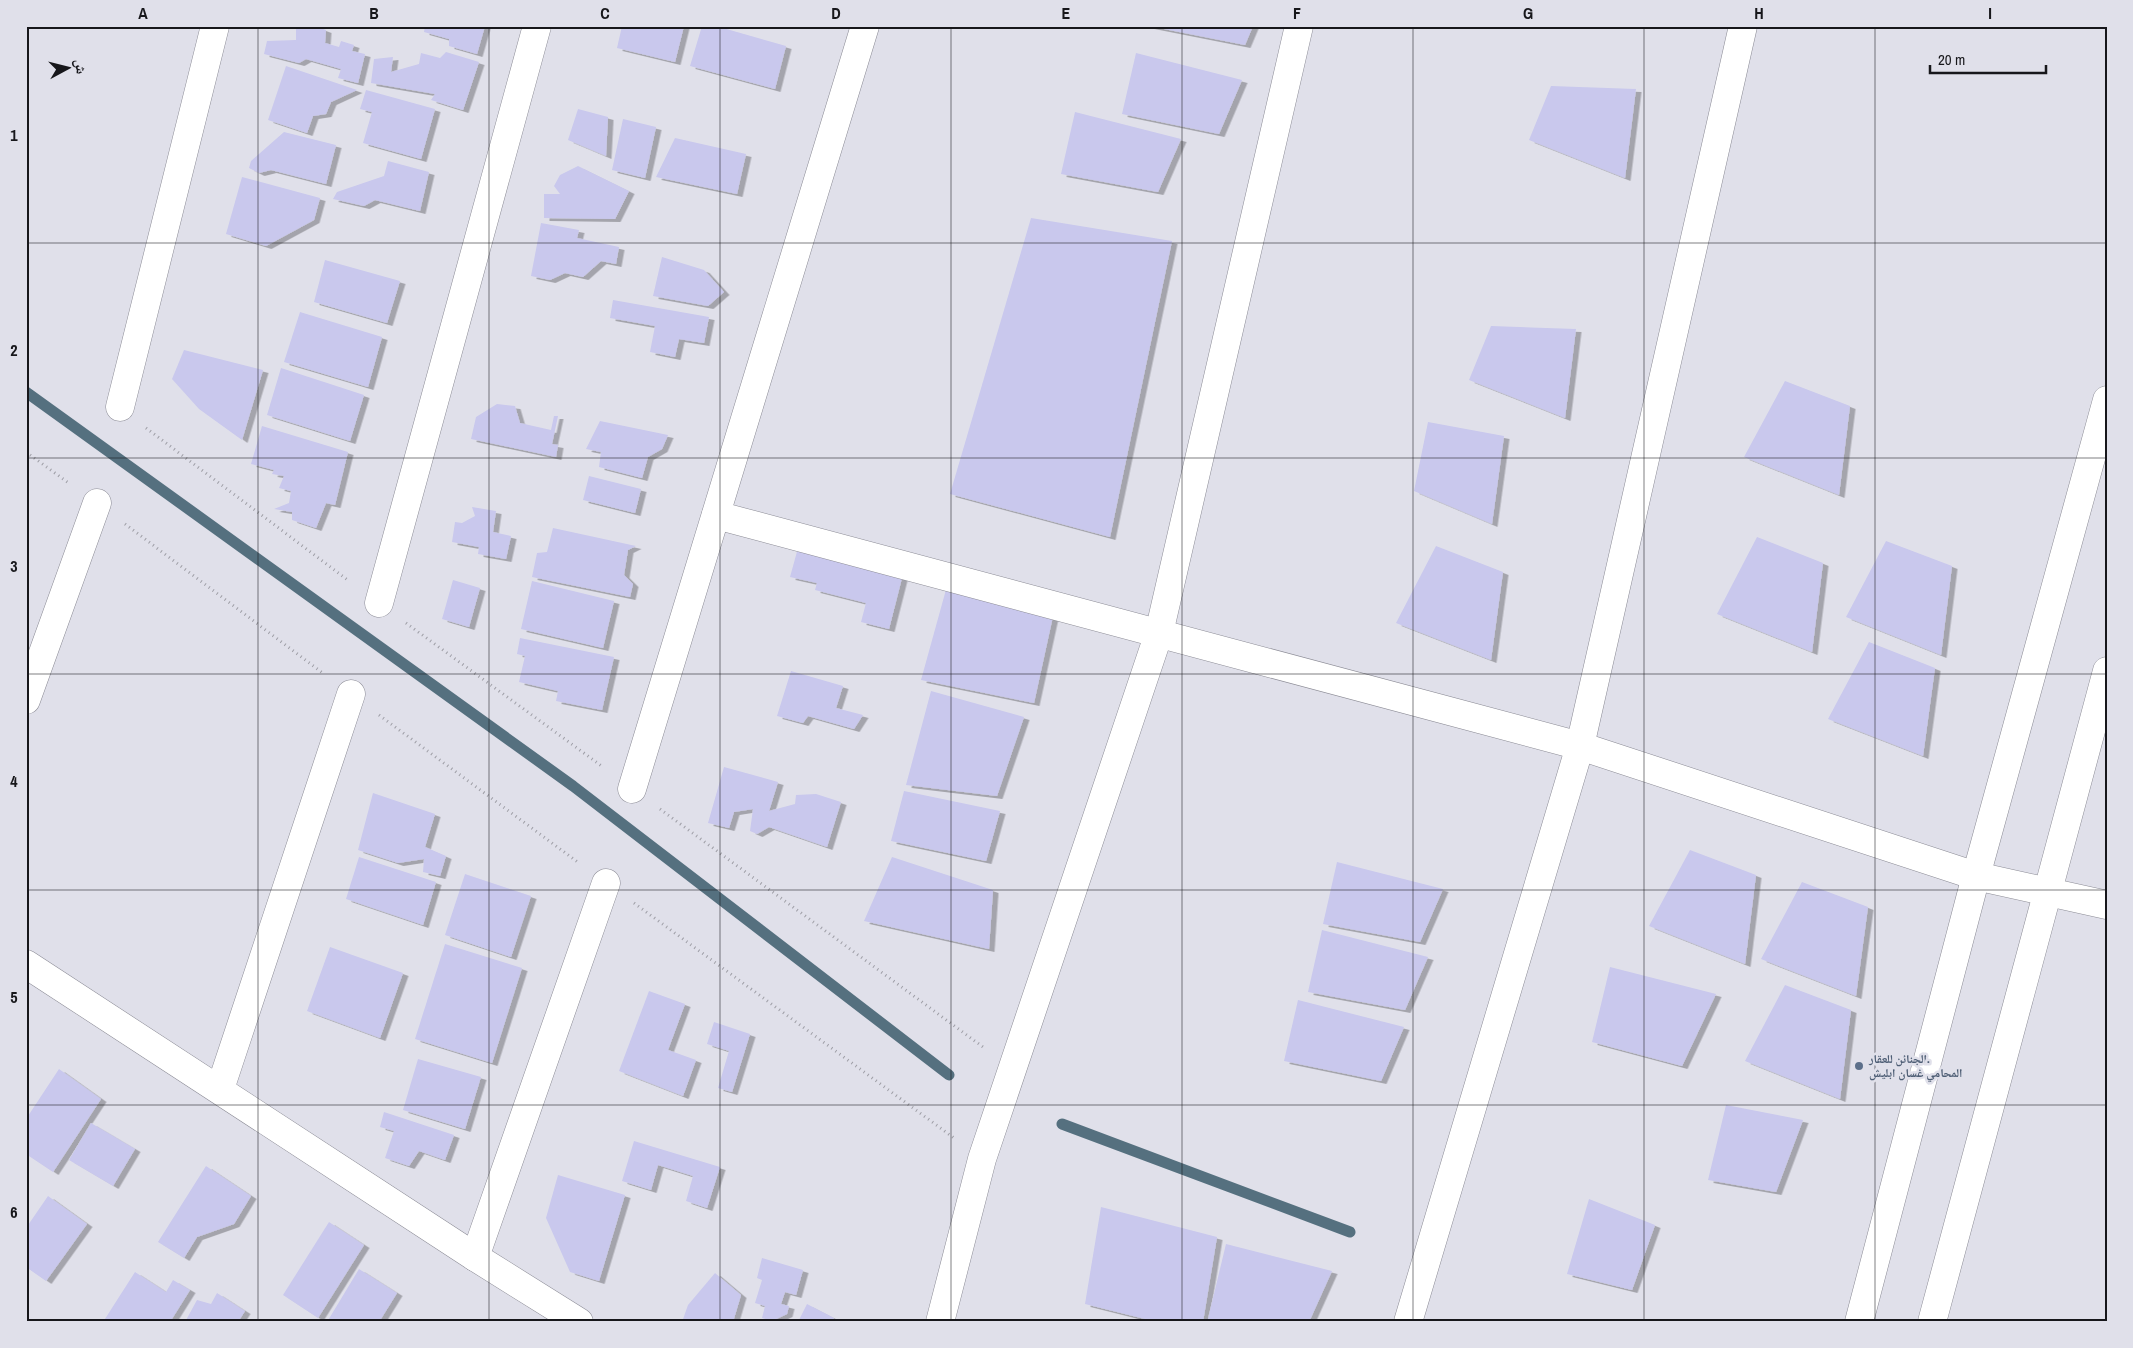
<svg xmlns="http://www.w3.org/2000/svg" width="2133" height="1348" viewBox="0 0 2133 1348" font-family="'Archivo Narrow','Noto Naskh Arabic',sans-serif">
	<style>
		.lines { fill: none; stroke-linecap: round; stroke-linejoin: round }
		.stream { stroke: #55707f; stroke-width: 11 }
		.building { fill: #c9c8ed; filter: url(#shadow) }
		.street-casing { stroke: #8b8b95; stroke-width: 29 }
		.secondary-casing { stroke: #8b8b95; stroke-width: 29 }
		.path { stroke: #9e9ea6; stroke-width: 3; stroke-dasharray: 1 4; stroke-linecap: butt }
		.street { stroke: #fff; stroke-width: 28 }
		.secondary { stroke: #fff; stroke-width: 28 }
		.grid { fill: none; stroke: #17171b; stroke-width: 1; stroke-opacity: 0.55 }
		.service-dot { fill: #5c6f8a; stroke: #e0e0ea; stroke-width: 2 }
		.labels { text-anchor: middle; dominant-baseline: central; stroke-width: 5; stroke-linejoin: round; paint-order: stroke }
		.service-label { font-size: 12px; font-weight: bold; fill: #4e5e75; stroke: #e0e0ea; text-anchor: start }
		.neatline { fill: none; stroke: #17171b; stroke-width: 2 }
		.grid-label { font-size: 16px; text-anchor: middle; font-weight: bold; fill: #17171b }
	</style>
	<defs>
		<filter id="shadow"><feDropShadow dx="5.5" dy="3" stdDeviation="0" flood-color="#0004"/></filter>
	</defs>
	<rect width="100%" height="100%" fill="#e0e0ea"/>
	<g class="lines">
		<!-- stream -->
		<g class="stream">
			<path d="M26,392l547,394 376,289"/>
			<path d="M1062,1124l288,108"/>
		</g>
	</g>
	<!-- building -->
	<g class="building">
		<path d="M296,26h19l11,4 -1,13 14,4 2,-6 13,4 -2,6 13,3 -7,29 -20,-5 3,-9 -35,-10 -7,4 -35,-9 3,-13 29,-1z"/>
		<path d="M425,26h60l-8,28 -28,-8v-7l-25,-7z"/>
		<path d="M622,26h62l-9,36 -58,-14z"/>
		<path d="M702,26h14l70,20 -11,43 -85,-23z"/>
		<path d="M1149,26h104l-8,19z"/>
		<path d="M446,52l33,10 -16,48 -32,-10 4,-6 -64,-11 3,-24 19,-2 -2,15 28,-8 2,-11 19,5z"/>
		<path d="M1136,53l106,27 -23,54 -97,-20z"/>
		<path d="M286,66l71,24 -26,12 -5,12 -13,2 -6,17 -39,-13z"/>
		<path d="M1551,86l85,3 -11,89 -96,-38z"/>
		<path d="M366,90l69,19 -14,50 -58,-16 9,-31 -12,-3z"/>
		<path d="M578,109l30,8 -2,39 -38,-16z"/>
		<path d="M1075,112l106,27 -23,53 -97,-18z"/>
		<path d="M623,119l33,8 -11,51 -33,-8z"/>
		<path d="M284,132l52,13 -10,39 -55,-14 -12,3 -10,-5 2,-7z"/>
		<path d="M675,138l71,16 -9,40 -81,-17z"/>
		<path d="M388,161l41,11 -9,39 -45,-11 -11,6 -31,-7 4,-7 47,-16z"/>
		<path d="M578,166l51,25 -14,28 -71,-1v-24h16l-6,-8 6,-11z"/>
		<path d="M242,177l78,21 -6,22 -48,26 -40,-12z"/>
		<path d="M1031,218l141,23 -62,296 -160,-43z"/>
		<path d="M541,223l38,7 -2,8 42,9 -3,17 -15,-3 -18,16 -18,-4 -15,7 -19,-4z"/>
		<path d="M662,257l42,13 20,22 -16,14 -55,-10z"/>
		<path d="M325,260l75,21 -13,42 -73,-21z"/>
		<path d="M613,300l96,17 -5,26 -25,-4 -4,18 -25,-5 5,-26 -45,-8z"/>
		<path d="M300,312l82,25 -14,50 -84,-25z"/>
		<path d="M1491,326l85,3 -11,89 -96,-38z"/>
		<path d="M184,350l79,20 -21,70 -43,-31 -27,-30z"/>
		<path d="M281,368l83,27 -14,46 -83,-26z"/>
		<path d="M1785,381l65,25 -11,89 -95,-38z"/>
		<path d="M497,404l18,2 5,17 31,7 3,-14h4l-6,28 6,1 -2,12 -85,-18 5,-22z"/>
		<path d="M600,421l68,14 -6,14 -14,8 -6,21 -43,-11 2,-15 -15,-3z"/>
		<path d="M1428,422l76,14 -12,88 -78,-33z"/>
		<path d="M262,426l86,26 -13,53 -9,-2 -10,25 -24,-8v-8l-18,-3 15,-6 2,-12 -12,-3 5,-12 -12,-2 2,-4 -23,-6z"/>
		<path d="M589,476l52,13 -6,24 -52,-13z"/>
		<path d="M472,507l24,4 -3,21 18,4 -5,23 -28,-5 1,-7 -27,-5 3,-20 7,1 13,-7z"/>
		<path d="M553,528l83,18 -8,4 -4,25 9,9 -3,13 -98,-20 5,-24 10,-1z"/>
		<path d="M1757,537l66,26 -11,89 -95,-38z"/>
		<path d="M1886,541l66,25 -11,89 -95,-38z"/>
		<path d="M1436,546l67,26 -12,88 -95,-37z"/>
		<path d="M798,548l105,26 -14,55 -28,-7 5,-19 -51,-13 2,-7 -27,-6z"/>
		<path d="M453,580l27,8 -11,39 -27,-8z"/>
		<path d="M532,581l82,20 -11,47 -82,-19z"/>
		<path d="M947,586l106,30 -19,87 -113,-23z"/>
		<path d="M520,638l94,19 -12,53 -46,-9 2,-10 -39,-9 6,-26 -8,-2z"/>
		<path d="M1869,642l66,26 -12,88 -95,-37z"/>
		<path d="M791,671l52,15 -7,22 27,7 -9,14 -46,-13 -5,7 -26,-7z"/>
		<path d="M931,691l93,26 -27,79 -91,-11z"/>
		<path d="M724,767l54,15 -9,29 26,-7 1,-9 20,-1 25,8 -14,45 -58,-20 -12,7 -7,-3 3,-22 -19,3 -5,16 -21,-5z"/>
		<path d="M904,791l96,20 -14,50 -95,-20z"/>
		<path d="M373,793l62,21 -10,33 21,9 -6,20 -17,-4 1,-13 -26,4 -40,-13z"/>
		<path d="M1690,850l66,25 -11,89 -96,-38z"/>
		<path d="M359,857l77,25 -13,43 -77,-26z"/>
		<path d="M892,857l101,33 -4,59 -125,-28z"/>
		<path d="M1337,862l106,27 -23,53 -97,-18z"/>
		<path d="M465,874l66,22 -20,61 -66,-22z"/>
		<path d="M1802,882l66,25 -12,89 -95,-37z"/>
		<path d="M1322,930l106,27 -23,53 -97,-18z"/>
		<path d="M445,944l77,24 -30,95 -77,-24z"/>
		<path d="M330,947l73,26 -23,65 -73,-27z"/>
		<path d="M1610,967l106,27 -34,72 -90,-24z"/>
		<path d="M1785,985l66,25 -11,89 -95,-38z"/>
		<path d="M649,991l36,13 -17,46 28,10 -13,36 -64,-25z"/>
		<path d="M1298,1000l106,27 -23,54 -97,-20z"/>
		<path d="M714,1022l36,12 -18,58 -14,-4 11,-37 -22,-7z"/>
		<path d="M418,1059l63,18 -16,52 -62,-19z"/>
		<path d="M59,1069l42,30 -48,73 -27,-18v-35z"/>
		<path d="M1726,1105l77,15 -27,72 -68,-12z"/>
		<path d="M384,1112l70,23 -9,25 -26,-9 -10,15 -24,-8 9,-27 -14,-4z"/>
		<path d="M91,1123l44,26 -22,37 -44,-26z"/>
		<path d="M634,1141l86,26 -13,41 -21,-7 7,-25 -35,-11 -7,25 -29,-9z"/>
		<path d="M206,1166l45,30 -17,28 -37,13 -13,21 -26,-16z"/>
		<path d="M558,1175l67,20 -26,86 -29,-9 -24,-54z"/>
		<path d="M48,1196l39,28 -41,57 -20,-14v-39z"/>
		<path d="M1589,1199l66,26 -23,65 -65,-16z"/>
		<path d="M1101,1207l116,30 -14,85h-46l-72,-18z"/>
		<path d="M329,1222l35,23 -46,73 -35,-23z"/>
		<path d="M1226,1244l106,27 -23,51h-91l-10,-3z"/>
		<path d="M762,1258l41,12 -7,25 -11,-3 -4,12 8,2 -2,8 -15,7 -10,-3 3,-12 -10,-3 7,-23 -5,-2z"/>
		<path d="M359,1269l38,24 -18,29h-52z"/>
		<path d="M135,1272l31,20 7,-12 17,10 -20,32h-67z"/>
		<path d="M715,1273l26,22 -8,27h-51l6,-17z"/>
		<path d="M217,1293l28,18 -7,11h-53l12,-22 14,4z"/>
		<path d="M807,1304l27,14 -2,4h-34z"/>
	</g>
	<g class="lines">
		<!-- street casing -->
		<g class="street-casing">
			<g id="street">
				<path d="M120,407l95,-381"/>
				<path d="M716,515l864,231 396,130 131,29"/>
				<path d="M379,603l158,-577"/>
				<path d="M26,700l71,-197"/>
				<path d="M632,789l233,-763"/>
				<path d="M26,964l449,293 104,65"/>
				<path d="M220,1089l131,-395"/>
				<path d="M475,1257l131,-374"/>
				<path d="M940,1322l42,-163 177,-526 140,-607"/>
				<path d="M1408,1322l172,-576 163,-720"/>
			</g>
		</g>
		<!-- secondary casing -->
		<g class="secondary-casing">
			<g id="secondary">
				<path d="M1859,1322l117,-446 131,-476"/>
				<path d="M1932,1322l175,-651"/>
			</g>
		</g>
		<!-- path -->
		<g class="path">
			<path d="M146,428l203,153"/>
			<path d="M26,452l44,32"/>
			<path d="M125,524l199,150"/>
			<path d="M406,623l197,144"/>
			<path d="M379,715l200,148"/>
			<path d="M660,809l323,238"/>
			<path d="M634,903l320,235"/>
		</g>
		<!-- street -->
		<use href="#street" class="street"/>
		<!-- secondary -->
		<use href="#secondary" class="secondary"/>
	</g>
	<!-- grid -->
	<path class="grid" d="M258,26v1296M489,26v1296M720,26v1296M951,26v1296M1182,26v1296M1413,26v1296M1644,26v1296M1875,26v1296M26,243h2081M26,458h2081M26,674h2081M26,890h2081M26,1105h2081"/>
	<!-- markers -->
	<circle class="service-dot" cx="1859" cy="1066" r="5"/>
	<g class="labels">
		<!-- service labels -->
		<g class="service-label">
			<text x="1869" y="1059">الجنائن للعقار.<tspan x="1869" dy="14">المحامي غسان ابليش</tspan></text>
		</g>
	</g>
	<!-- border -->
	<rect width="2133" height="1348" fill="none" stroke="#e0e0ea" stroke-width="55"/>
	<!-- north arrow -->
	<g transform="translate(68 68) rotate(83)" stroke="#e0e0ea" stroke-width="4" paint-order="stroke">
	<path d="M0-4L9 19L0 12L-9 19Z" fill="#17171b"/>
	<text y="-8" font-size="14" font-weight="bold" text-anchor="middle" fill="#17171b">ش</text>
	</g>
	<!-- scale -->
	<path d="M1930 65v8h116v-8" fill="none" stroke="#17171b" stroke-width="2.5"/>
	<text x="1938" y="65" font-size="15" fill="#17171b" stroke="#e0e0ea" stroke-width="4" paint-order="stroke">20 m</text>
	<rect x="28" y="28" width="2078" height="1292" class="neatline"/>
	<g class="grid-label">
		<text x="143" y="19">A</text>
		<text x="374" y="19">B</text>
		<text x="605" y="19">C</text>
		<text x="836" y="19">D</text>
		<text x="1066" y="19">E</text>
		<text x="1297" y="19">F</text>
		<text x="1528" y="19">G</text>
		<text x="1759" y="19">H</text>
		<text x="1990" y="19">I</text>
		<text x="14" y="141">1</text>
		<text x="14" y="356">2</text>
		<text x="14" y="572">3</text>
		<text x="14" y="787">4</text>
		<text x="14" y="1003">5</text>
		<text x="14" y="1218">6</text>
	</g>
</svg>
